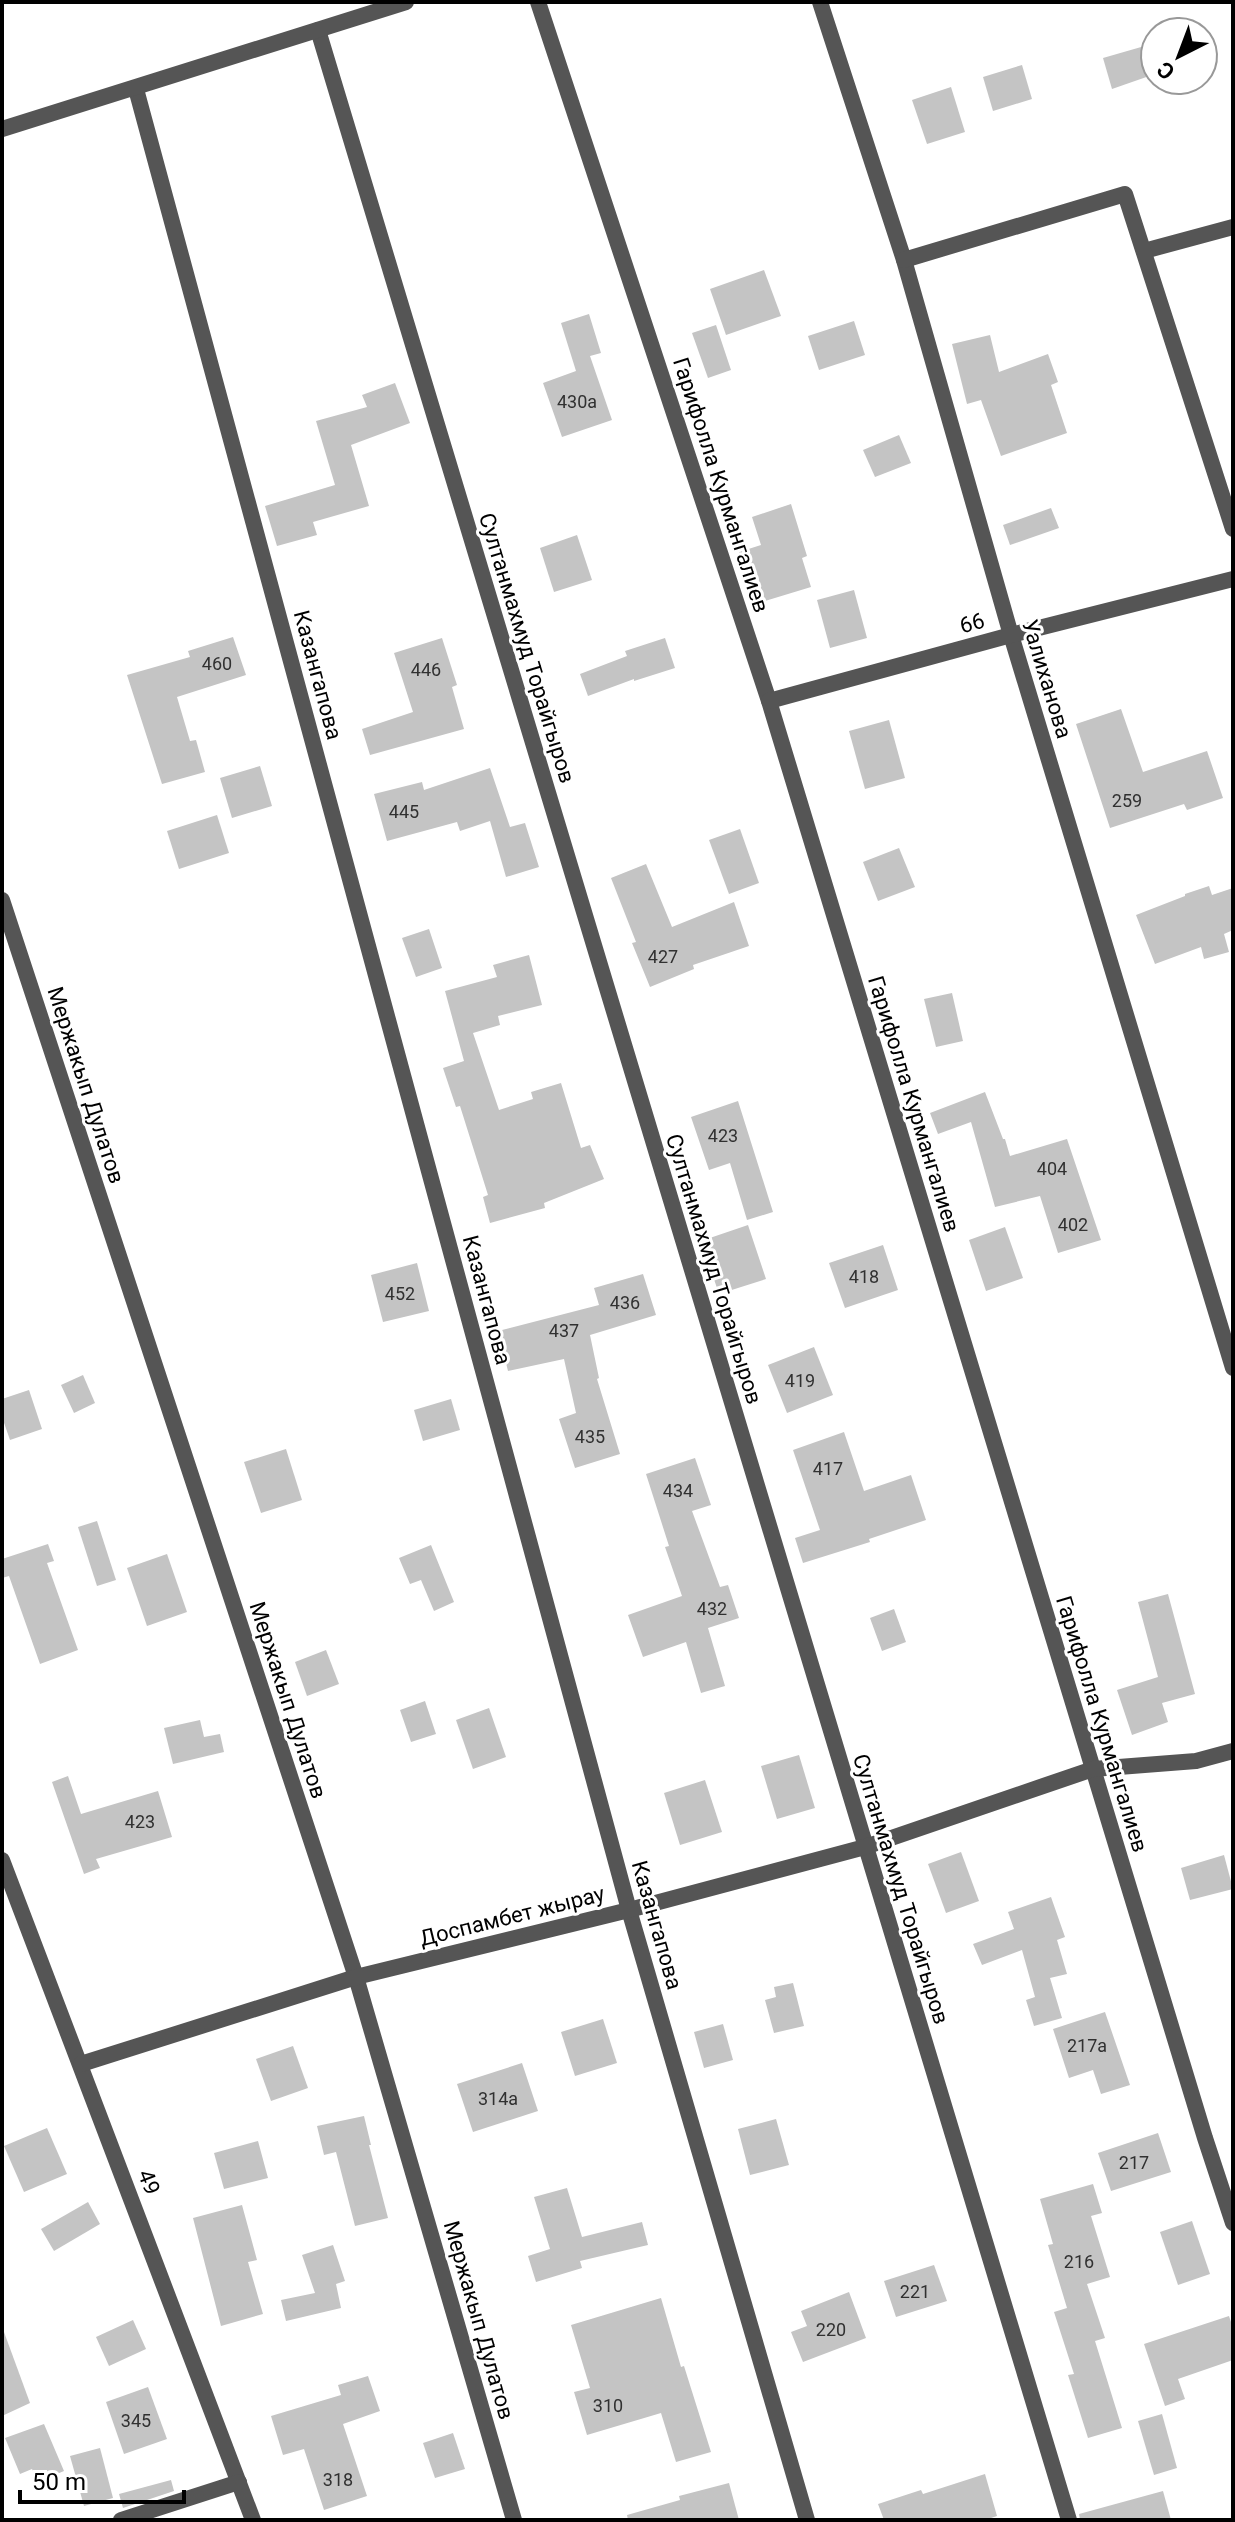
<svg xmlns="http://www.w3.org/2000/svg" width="1235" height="2522" viewBox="0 0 1235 2522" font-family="Roboto,sans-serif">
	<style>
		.building { fill: #c4c4c4 }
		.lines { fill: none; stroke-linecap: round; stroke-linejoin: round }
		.street { stroke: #555; stroke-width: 16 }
		.labels { text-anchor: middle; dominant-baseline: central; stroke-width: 6; stroke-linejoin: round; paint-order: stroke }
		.number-label { font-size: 18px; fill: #313131 }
		.street-label { font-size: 22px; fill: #000; stroke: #fff }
	</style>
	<rect width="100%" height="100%" fill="#fff"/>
	<!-- building -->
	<g class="building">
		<path d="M1155,43v31l-43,15 -9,-31z"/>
		<path d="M1022,65l10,34 -39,12 -10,-34z"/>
		<path d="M951,87l14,45 -38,12 -15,-44z"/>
		<path d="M764,270l17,46 -55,19 -16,-46z"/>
		<path d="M589,314l12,39 -11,3 22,64 -50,17 -19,-54 33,-12 -15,-48z"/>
		<path d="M854,321l11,34 -46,15 -11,-34z"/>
		<path d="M716,325l15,45 -23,8 -16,-45z"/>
		<path d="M990,335l9,37 49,-18 10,28 -7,3 16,48 -66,23 -20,-56 -14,4 -15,-60z"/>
		<path d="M395,383l15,40 -59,22 18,61 -56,16 4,13 -40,11 -12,-40 70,-21 -19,-64 51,-14 -5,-12z"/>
		<path d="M899,435l12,28 -36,14 -12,-27z"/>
		<path d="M791,504l16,52 -5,2 9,29 -46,14 -9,-29 -9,3 -8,-23 22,-7 -9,-28z"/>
		<path d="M1051,508l8,20 -49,17 -7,-20z"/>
		<path d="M577,535l15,45 -38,12 -14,-44z"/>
		<path d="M854,590l13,48 -37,10 -13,-48z"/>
		<path d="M233,637l13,38 -69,22 13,44 6,-1 9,32 -43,12 -35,-109 63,-18 -2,-6z"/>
		<path d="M442,638l15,47 -5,2 12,42 -94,26 -8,-26 51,-17 -19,-59z"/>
		<path d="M665,638l10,30 -41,13v-2l-46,17 -8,-22 47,-18 -2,-5z"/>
		<path d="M1121,709l22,63 64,-21 16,47 -36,12 -3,-6 -74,24 -34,-104z"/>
		<path d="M889,720l16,58 -40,11 -16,-58z"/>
		<path d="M260,766l12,40 -40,12 -12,-40z"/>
		<path d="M490,768l20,59 15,-4 14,44 -33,10 -16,-56 -30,10 -3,-9 -70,19 -13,-47 48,-12 2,8z"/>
		<path d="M217,815l12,38 -50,16 -12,-38z"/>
		<path d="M740,829l19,54 -30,11 -20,-54z"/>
		<path d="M899,848l16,39 -37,14 -15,-39z"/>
		<path d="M646,864l26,63 62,-25 15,44 -56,19 1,4 -44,18 -18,-44 4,-1 -25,-64z"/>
		<path d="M1209,886l3,9 21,-7v42l-9,4 5,18 -25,7 -3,-12 -46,17 -19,-49 49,-19v-2z"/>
		<path d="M429,929l13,39 -26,9 -14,-39z"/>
		<path d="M529,955l13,50 -44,11 2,9 -27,8 26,77 34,-11 -2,-7 30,-9 20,65 9,-3 14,34 -60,24 1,5 -55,15 -7,-26 5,-2 -28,-89 -4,1 -13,-39 21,-7 -19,-70 52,-14 -4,-12z"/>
		<path d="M952,993l11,48 -27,6 -12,-48z"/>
		<path d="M985,1092l18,47h2l5,17 57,-17 34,101 -43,13 -18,-57 -45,11 -24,-85 -33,12 -8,-21z"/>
		<path d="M738,1101l35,111 -26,8 -17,-57 -21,7 -18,-53z"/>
		<path d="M748,1225l18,54 -47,15 -18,-53z"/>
		<path d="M1005,1227l18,51 -37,13 -17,-51z"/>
		<path d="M883,1245l15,45 -53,18 -16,-45z"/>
		<path d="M417,1263l12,48 -46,11 -12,-47z"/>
		<path d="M643,1274l13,41 -66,20 9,43 -2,1 23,75 -45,14 -16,-49 17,-6 -12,-54 -56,12 -10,-40 101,-26 -5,-17z"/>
		<path d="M814,1347l19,48 -46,18 -19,-48z"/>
		<path d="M83,1375l12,28 -21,10 -13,-28z"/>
		<path d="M29,1390l13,39 -32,11 -8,-23v-18z"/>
		<path d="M451,1399l9,31 -37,11 -9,-31z"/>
		<path d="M844,1432l20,59 47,-16 15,45 -57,19 1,3 -67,21 -8,-25 25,-8 -27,-80z"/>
		<path d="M286,1449l16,51 -41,13 -17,-51z"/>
		<path d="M695,1458l16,47 -19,6 28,76 8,-2 11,33 -31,10 17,58 -24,7 -15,-51 -43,15 -15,-42 54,-19 -17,-49 4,-1 -23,-72z"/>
		<path d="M97,1521l19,59 -19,6 -19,-59z"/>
		<path d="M48,1544l6,17 -7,2 31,87 -38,14 -31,-88 -7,2v-19z"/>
		<path d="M431,1545l23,57 -20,9 -13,-31 -11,4 -11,-26z"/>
		<path d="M167,1554l20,58 -40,14 -20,-58z"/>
		<path d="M1168,1594l27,100 -33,9 6,19 -36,13 -15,-45 41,-13 -20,-75z"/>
		<path d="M894,1609l12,33 -24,9 -12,-33z"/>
		<path d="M326,1650l13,34 -32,12 -12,-34z"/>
		<path d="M425,1701l11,33 -25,8 -11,-32z"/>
		<path d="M489,1708l17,49 -33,12 -17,-49z"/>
		<path d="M200,1720l4,17 16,-3 4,18 -51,12 -9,-36z"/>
		<path d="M799,1755l16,53 -38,11 -16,-53z"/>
		<path d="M68,1776l13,38 77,-23 14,46 -76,22 4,9 -16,6 -32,-92z"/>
		<path d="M705,1780l17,52 -42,13 -16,-52z"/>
		<path d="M961,1852l18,49 -33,12 -18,-49z"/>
		<path d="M1224,1855l9,34 -43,11 -9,-32z"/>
		<path d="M1051,1897l14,40 -8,3 10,34 -17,4 12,40 -28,8 -8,-26 9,-3 -13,-47 -40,15 -9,-21 41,-15 -6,-17z"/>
		<path d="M793,1983l11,43 -30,7 -9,-33 11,-3 -2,-10z"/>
		<path d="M1105,2012l25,73 -29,9 -8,-24 -24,8 -16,-49z"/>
		<path d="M603,2019l14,44 -42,13 -14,-44z"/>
		<path d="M723,2024l10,36 -29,8 -10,-36z"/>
		<path d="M293,2046l15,42 -37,13 -15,-42z"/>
		<path d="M522,2063l16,48 -65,21 -16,-48z"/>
		<path d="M364,2116l7,29h-2l19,73 -33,8 -19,-74 -12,3 -7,-29z"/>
		<path d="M776,2119l13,46 -39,10 -12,-46z"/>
		<path d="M47,2128l20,46 -43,18 -20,-46z"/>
		<path d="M1158,2133l13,39 -60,19 -13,-38z"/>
		<path d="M258,2141l10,37 -44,11 -10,-36z"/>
		<path d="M1093,2184l9,29 -11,3 19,61 -23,7 18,54 -10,3 27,87 -34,10 -20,-63 6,-1 -20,-62 13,-4 -19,-63 5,-1 -13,-45z"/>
		<path d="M567,2188l15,49 60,-15 6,23 -68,16 2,7 -46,14 -8,-26 22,-7 -16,-52z"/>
		<path d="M88,2202l12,22 -46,27 -13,-22z"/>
		<path d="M242,2205l15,55 -9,2 15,52 -42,12 -28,-108z"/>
		<path d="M1192,2221l18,53 -32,11 -18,-53z"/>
		<path d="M333,2245l12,36 -9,3 5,24 -55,13 -5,-21 34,-7 -13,-38z"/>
		<path d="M934,2265l13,36 -51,16 -12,-36z"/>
		<path d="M849,2292l17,46 -63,24 -12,-30 16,-6 -6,-15z"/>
		<path d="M661,2298l20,69 3,-1 27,86 -35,10 -15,-49 -74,22 -13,-43 16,-4 -19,-63z"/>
		<path d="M1229,2316l4,12v32l-55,19 7,20 -20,7 -21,-62z"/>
		<path d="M133,2320l13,29 -37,17 -13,-29z"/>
		<path d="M4,2332l26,71 -28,13v-83z"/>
		<path d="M368,2376l12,35 -37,13 24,72 -43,14 -20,-61 -21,6 -12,-39 70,-21 -3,-10z"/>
		<path d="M148,2387l19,52 -43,15 -18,-52z"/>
		<path d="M1162,2414l15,54 -23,7 -16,-54z"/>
		<path d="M44,2424l20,47 -26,11 -6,-13 -12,5 -15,-36z"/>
		<path d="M453,2433l12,36 -30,9 -12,-35z"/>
		<path d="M100,2448l13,50 -29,8 -14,-50z"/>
		<path d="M985,2474l12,42 -12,4h-101l-6,-16 43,-14 2,4z"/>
		<path d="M171,2480l3,11 -51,17 -4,-14z"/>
		<path d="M729,2483l10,37h-111l-1,-5 53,-15 -1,-4z"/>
		<path d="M1163,2491l8,29h-91l-1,-6z"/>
	</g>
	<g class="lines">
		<!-- street -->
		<g class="street">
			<path d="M538,2l231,699 436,1437 28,85"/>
			<path d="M820,2l84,258 107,375 222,733"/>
			<path d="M318,30l751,2490"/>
			<path d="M136,89l493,1821 178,610"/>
			<path d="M2,129l404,-127"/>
			<path d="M1144,251l89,-24"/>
			<path d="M904,260l221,-66 108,335"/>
			<path d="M769,701l242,-66 222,-56"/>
			<path d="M2,900l354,1077 158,543"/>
			<path d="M2,1860l251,660"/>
			<path d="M81,2064l275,-87 273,-67 236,-63 228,-78 103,-8 37,-10"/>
			<path d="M121,2520l118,-38"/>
		</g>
	</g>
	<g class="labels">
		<!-- number labels -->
		<g class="number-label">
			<text x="577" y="401">430а</text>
			<text x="217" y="663">460</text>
			<text x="426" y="669">446</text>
			<text x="1127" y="800">259</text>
			<text x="404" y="811">445</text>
			<text x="663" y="956">427</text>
			<text x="723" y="1135">423</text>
			<text x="1052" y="1168">404</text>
			<text x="1073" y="1224">402</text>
			<text x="864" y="1276">418</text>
			<text x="400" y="1293">452</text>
			<text x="625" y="1302">436</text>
			<text x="564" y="1330">437</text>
			<text x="800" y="1380">419</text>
			<text x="590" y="1436">435</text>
			<text x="828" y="1468">417</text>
			<text x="678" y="1490">434</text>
			<text x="712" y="1608">432</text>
			<text x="140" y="1821">423</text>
			<text x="1087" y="2045">217а</text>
			<text x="498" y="2098">314а</text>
			<text x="1134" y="2162">217</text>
			<text x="1079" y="2261">216</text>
			<text x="915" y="2291">221</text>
			<text x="831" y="2329">220</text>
			<text x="608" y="2405">310</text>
			<text x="136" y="2420">345</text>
			<text x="338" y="2479">318</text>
		</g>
		<!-- street labels -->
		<g class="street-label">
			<text transform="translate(721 485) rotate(72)">Гарифолла Курмангалиев</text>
			<text transform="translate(972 623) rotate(-15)">66</text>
			<text transform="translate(527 648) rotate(73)">Султанмахмуд Торайгыров</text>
			<text transform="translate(318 675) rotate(75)">Казангапова</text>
			<text transform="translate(1047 679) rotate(73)">Уалиханова</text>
			<text transform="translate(86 1085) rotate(72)">Мержакып Дулатов</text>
			<text transform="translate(914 1104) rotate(73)">Гарифолла Курмангалиев</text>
			<text transform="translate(714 1269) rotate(73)">Султанмахмуд Торайгыров</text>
			<text transform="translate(487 1300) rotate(75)">Казангапова</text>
			<text transform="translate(288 1700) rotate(72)">Мержакып Дулатов</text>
			<text transform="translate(1102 1724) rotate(73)">Гарифолла Курмангалиев</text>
			<text transform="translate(901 1889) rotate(73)">Султанмахмуд Торайгыров</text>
			<text transform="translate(512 1916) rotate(-14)">Доспамбет жырау</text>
			<text transform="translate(657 1925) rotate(74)">Казангапова</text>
			<text transform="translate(149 2182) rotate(69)">49</text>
			<text transform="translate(479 2320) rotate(74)">Мержакып Дулатов</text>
		</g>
	</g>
	<!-- border -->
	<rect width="1235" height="2522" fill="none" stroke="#000000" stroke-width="8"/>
	<!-- north arrow -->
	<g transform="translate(1179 56) rotate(222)"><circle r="38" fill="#ffffff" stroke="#999999" stroke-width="2"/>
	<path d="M0-6L14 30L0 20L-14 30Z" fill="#000000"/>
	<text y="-12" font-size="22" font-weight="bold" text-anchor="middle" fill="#000000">С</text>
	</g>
	<!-- scale -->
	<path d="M20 2490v12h164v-12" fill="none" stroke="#000000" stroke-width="4"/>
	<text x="32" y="2490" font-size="24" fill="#000000" stroke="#ffffff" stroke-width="6" paint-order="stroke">50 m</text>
</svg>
